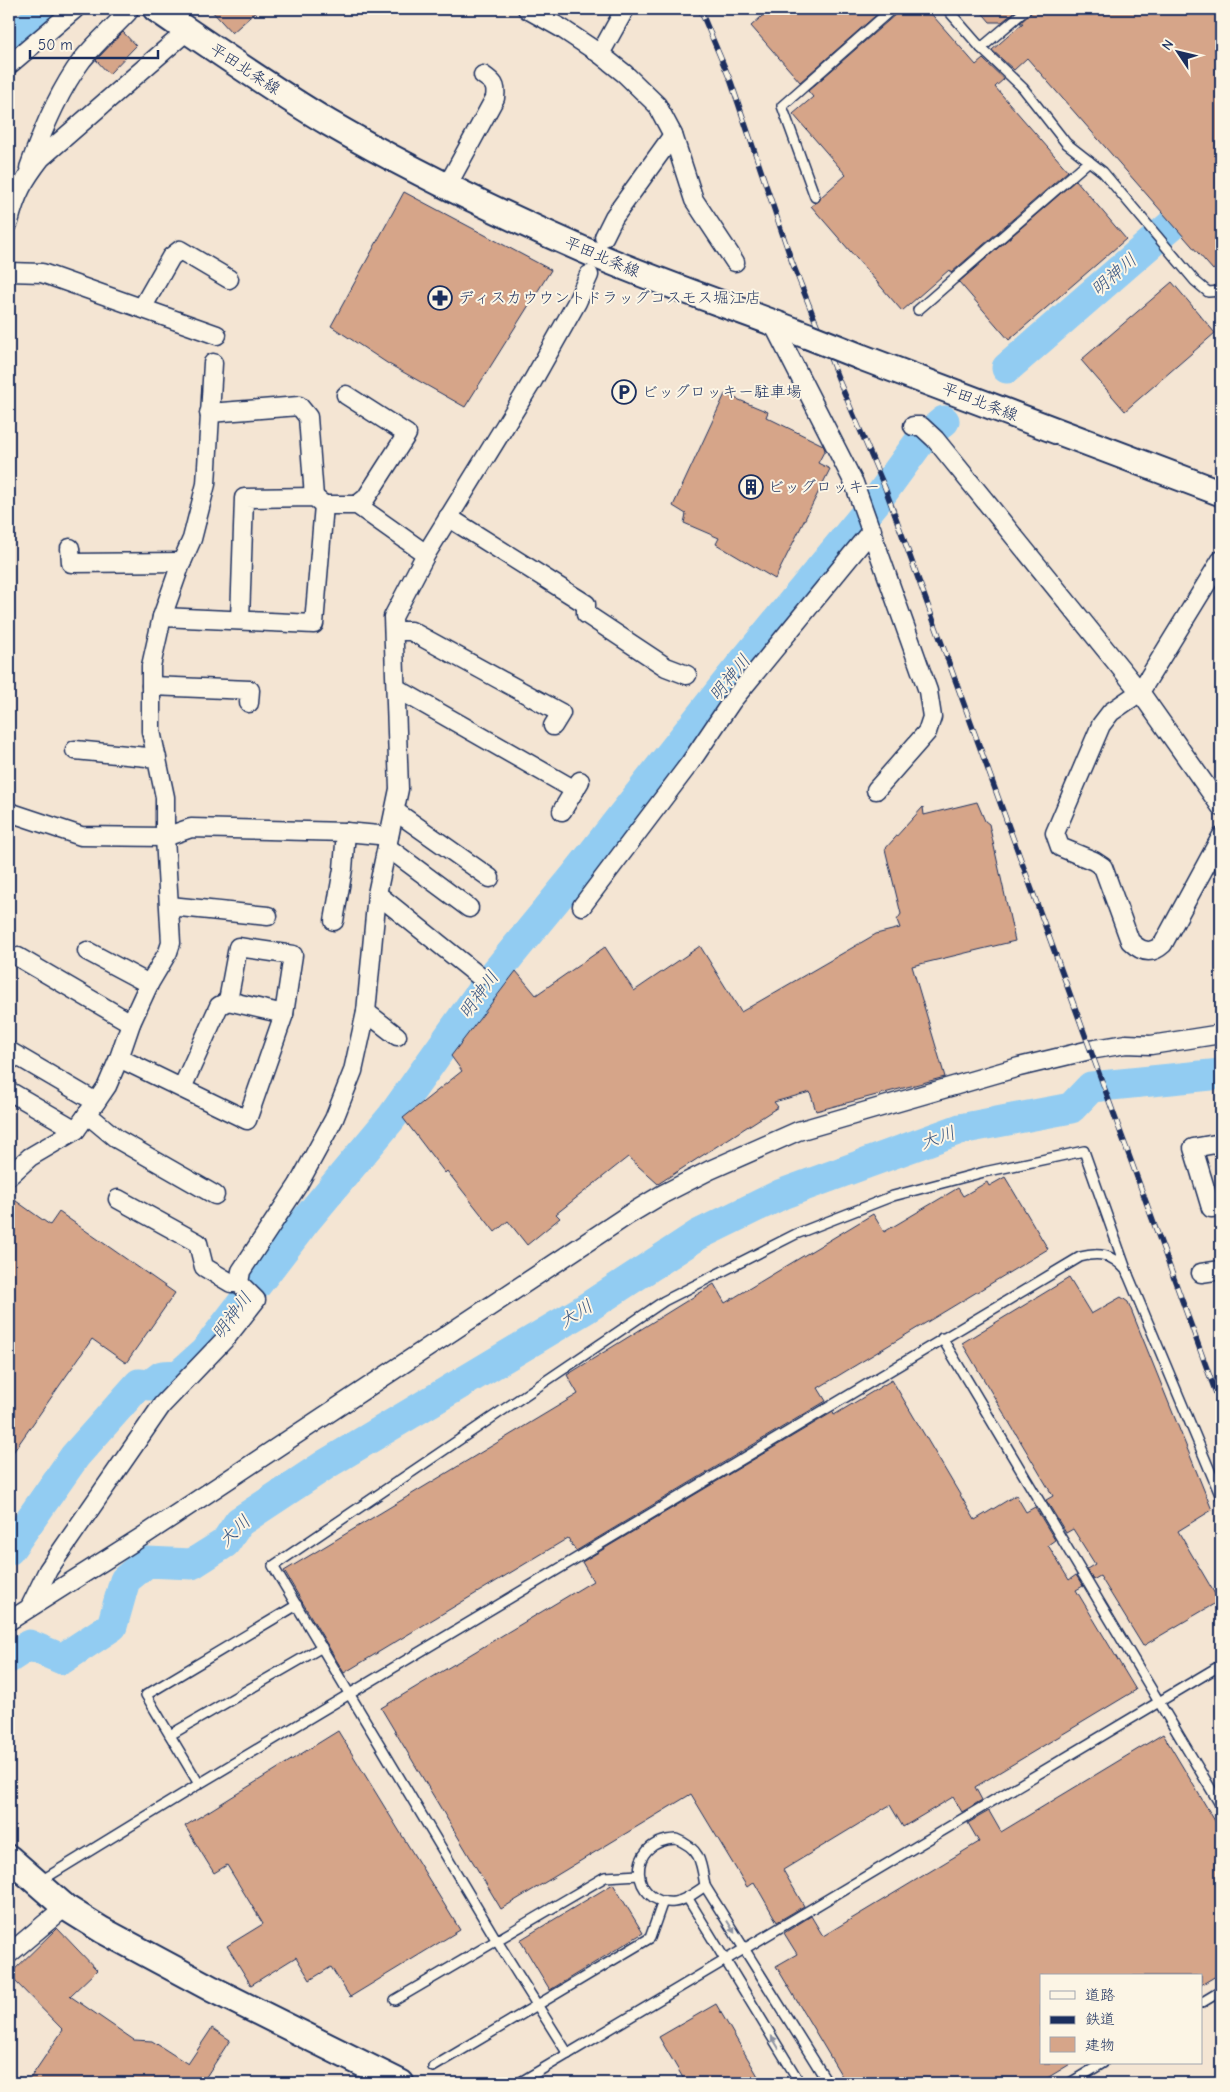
<svg xmlns="http://www.w3.org/2000/svg" width="1230" height="2092" viewBox="0 0 1230 2092" font-family="'Comic Neue','Klee One',sans-serif">
	<style>
		.lines { fill: none; stroke-linecap: round; stroke-linejoin: round }
		.river { stroke: #92ccf2; stroke-width: 31 }
		.building { fill: #d6a589; stroke: #1b2f5e }
		.lane-casing { stroke: #1b2f5e; stroke-width: 12 }
		.street-casing { stroke: #1b2f5e; stroke-width: 21 }
		.secondary-casing { stroke: #1b2f5e; stroke-width: 29 }
		.lane { stroke: #fcf5e5; stroke-width: 9 }
		.street { stroke: #fcf5e5; stroke-width: 18 }
		.secondary { stroke: #fcf5e5; stroke-width: 25 }
		.rail-casing { stroke: #1b2f5e; stroke-width: 5.5 }
		.rail { stroke: #fcf5e5; stroke-width: 4; stroke-dasharray: 11; stroke-linecap: butt }
		.secondary-bridge-casing { stroke: #1b2f5e; stroke-width: 29; stroke-linecap: butt }
		.secondary-bridge { stroke: #fcf5e5; stroke-width: 25 }
		.oneway { fill: #8c92a2 }
		.labels { text-anchor: middle; dominant-baseline: central; stroke-width: 4; stroke-linejoin: round; paint-order: stroke }
		.street-label { font-size: 16px; fill: #1b2f5e; stroke: #fcf5e5 }
		.poi-label { font-size: 16px; fill: #1b2f5e; stroke: #fcf5e5; text-anchor: start }
		.water-label { font-size: 18px; font-style: italic; fill: #395683; stroke: #fcf5e5 }
	</style>
	<rect width="100%" height="100%" fill="#f4e5d3"/>
	<filter id="ink" filterUnits="userSpaceOnUse"><feTurbulence type="fractalNoise" baseFrequency=".02" numOctaves="2"/><feDisplacementMap in="SourceGraphic" scale="10" xChannelSelector="R" yChannelSelector="G"/><feConvolveMatrix kernelMatrix="1 2 1 2 8 2 1 2 1" color-interpolation-filters="sRGB"/></filter>
	<g filter="url(#ink)">
		<g class="lines">
			<!-- river -->
			<g class="river">
				<path d="M9,42l40,-33"/>
				<path d="M1007,368l214,-186"/>
				<path d="M9,1550l66,-94 64,-72 11,1 12,-9 17,-1 26,-23 101,-132 86,-103 96,-135 87,-106 157,-200 145,-176 43,-59 24,-20"/>
				<path d="M9,1658l20,-13 33,14 50,-33 13,-46 22,-18 45,2 33,-21 14,-21 89,-59 257,-154 113,-74 84,-41 178,-65 111,-21 20,-21 130,-13"/>
			</g>
		</g>
		<!-- building -->
		<g class="building">
			<path d="M210,9h49l-27,24z"/>
			<path d="M770,9h113l-83,73 -49,-56z"/>
			<path d="M898,9h29l49,56 7,-6 21,20 -9,8 73,84 -117,102 -2,-3 -47,41 -91,-105 8,-5 2,-4 25,-22 -53,-61 20,-17 -5,-6 88,-77z"/>
			<path d="M979,9h39l-16,13h-12z"/>
			<path d="M1033,9h188v254l-8,7 -186,-212 -13,12 -22,-20 31,-27h-3l11,-10z"/>
			<path d="M123,32l13,14 -27,28 -13,-14z"/>
			<path d="M1076,180l50,59 -117,101 -50,-58z"/>
			<path d="M404,192l147,78 -86,137 -78,-44 -56,-37z"/>
			<path d="M1172,282l43,51 -90,78 -44,-51z"/>
			<path d="M725,394l43,18 -2,5 57,28 2,5 -7,13 12,6 -55,110 -59,-35 3,-6 -35,-15 2,-9 -13,-8z"/>
			<path d="M977,802l8,19 4,3 26,117 -103,25 33,111 -129,34 -6,-19 -36,10 4,5 -120,77 -30,-27 -72,57 4,4 -33,27 -19,-24 -13,11 -48,-61 -2,2 -42,-55 59,-47 -11,-15 65,-85 20,24 69,-48 29,44 66,-45 41,66 135,-78 24,-6 -3,-8 4,-6 -16,-65 38,-42 1,8z"/>
			<path d="M1005,1177l43,72 -230,139 8,13 -250,150 -8,-13 -224,135 -60,-102 294,-177 -11,-19 147,-91 11,19 148,-89 11,18 74,-44 5,8 24,-14 2,4z"/>
			<path d="M9,1196l41,29 9,-13 116,81 -49,70 -34,-24 -83,119z"/>
			<path d="M1069,1278l22,36 30,-17 7,5 84,208 -34,21 41,70 -76,45 -43,-70 -7,4 -6,-11 8,-5 -22,-35 -7,4 -20,-33 7,-4 -91,-153z"/>
			<path d="M892,1380l83,140 41,-25 10,17 9,-5 20,33 -7,5 21,35 7,-5 7,11 -7,4 60,100 -161,97 7,13 -20,12 -9,-15 -50,30 -13,-22 -107,65 21,36 -27,16 -23,-40 -7,5 -56,-93 -190,115 -120,-201 212,-127 -11,-19 251,-150 1,3z"/>
			<path d="M338,1731l122,199 -110,67 -19,-30 -21,13 -14,-23 -45,28 -24,-39 36,-22 -36,-59 -13,8 -29,-47z"/>
			<path d="M1163,1734l58,97v142l-20,12v-9h-160v87h31l-33,20h-193l-70,-117 21,-12 -13,-21 27,-17 12,20 156,-94 -11,-19 21,-12 12,21z"/>
			<path d="M613,1884l30,49 -93,57 -30,-50z"/>
			<path d="M57,1928l40,42 -27,26 64,44 18,1 36,23 24,-36 18,12 -28,43h-175l36,-53 -54,-55z"/>
			<path d="M716,2004l46,79h-76l-27,-46z"/>
		</g>
		<g class="lines">
			<!-- lane casing -->
			<g class="lane-casing">
				<g id="lane">
					<path d="M947,9l34,39 42,40 43,55 37,29 92,109 13,11 13,-1"/>
					<path d="M981,48l46,-39"/>
					<path d="M815,197l-33,-91 110,-97"/>
					<path d="M918,310l171,-149"/>
					<path d="M942,1338l279,468"/>
					<path d="M170,1735l152,-88"/>
					<path d="M199,1784l-53,-89 151,-90"/>
					<path d="M676,1839c25,10 25,23 29,47 -9,6 -20,15 -31,16 -42,4 -51,-61 2,-63z"/>
					<path d="M39,1882l160,-98 881,-527c19,-5 32,-3 46,13l95,227"/>
					<path d="M705,1886l123,197"/>
					<path d="M687,1897l113,186"/>
					<path d="M395,2000l210,-123 34,-2"/>
					<path d="M1201,2003l20,-12"/>
					<path d="M568,2054l-71,-113 -224,-375 391,-265 132,-67 97,-38 91,-24 100,-21 44,124"/>
					<path d="M433,2067l217,-129 13,-37"/>
					<path d="M519,2083l702,-418"/>
					<path d="M1070,2083l33,-20"/>
				</g>
			</g>
			<!-- street casing -->
			<g class="street-casing">
				<g id="street">
					<path d="M527,9l34,19 39,26 25,20 32,31 16,30 21,65 41,62"/>
					<path d="M600,54l25,-45"/>
					<path d="M9,65l66,-56"/>
					<path d="M29,168c13,-37 29,-76 53,-108 14,-17 31,-32 46,-48"/>
					<path d="M447,186l48,-88c2,-13 -2,-16 -12,-23"/>
					<path d="M9,222c7,-28 15,-42 32,-64l147,-128"/>
					<path d="M604,237l10,-20 59,-82"/>
					<path d="M9,272l33,1 175,62"/>
					<path d="M142,308l29,-51 9,-7 49,29"/>
					<path d="M772,322l82,161 74,208 4,26 -5,15 -51,58"/>
					<path d="M346,395l61,39 -41,64 -9,7"/>
					<path d="M209,413l90,-7 9,11 6,80"/>
					<path d="M913,426h8l14,13 205,253 -29,20 -10,13 -46,108 5,14 34,14 9,6 27,74c11,11 21,14 33,3l58,-107"/>
					<path d="M448,517l138,87v10l80,53 21,8"/>
					<path d="M70,548l1,15 111,-1"/>
					<path d="M1221,560l-81,132 81,115"/>
					<path d="M162,617l152,7 10,-119h33l69,49"/>
					<path d="M240,620l4,-122 70,-1 10,8"/>
					<path d="M394,631h17l150,82 -8,13"/>
					<path d="M151,686l99,4 -1,13"/>
					<path d="M396,688l179,102"/>
					<path d="M75,750l82,8"/>
					<path d="M395,811l95,67"/>
					<path d="M562,811l18,-30"/>
					<path d="M9,812l72,24 84,1 26,-9 155,4 43,4"/>
					<path d="M387,847l82,61"/>
					<path d="M377,894l102,82"/>
					<path d="M170,906l98,10"/>
					<path d="M582,906l108,-143 42,-62 140,-171"/>
					<path d="M334,921l9,-52 3,-37"/>
					<path d="M87,951l62,33"/>
					<path d="M18,957l113,66"/>
					<path d="M228,1001l10,-54 55,8 -9,59"/>
					<path d="M366,1012l31,24"/>
					<path d="M9,1051l87,51"/>
					<path d="M119,1058l128,62 37,-106 -56,-13 -9,5 -37,82"/>
					<path d="M9,1091l67,39"/>
					<path d="M87,1114l30,25 98,56"/>
					<path d="M1221,1143l-28,5 18,60 10,-1"/>
					<path d="M9,1176l21,-19 46,-27 20,-28 11,-16 12,-28 12,-35 18,-39 19,-32 3,-9 -6,-106v-40l-14,-66v-65l11,-49 18,-51 12,-27 14,-55 7,-121"/>
					<path d="M118,1199l80,44 6,24 27,16h8"/>
					<path d="M1201,1273l20,-3"/>
					<path d="M30,1607l18,-37 114,-165 65,-68 29,-37 -17,-17 2,-12 57,-86 36,-66 19,-48 13,-59 11,-118 22,-105 -6,-172 33,-63 106,-172 45,-80 12,-27"/>
					<path d="M9,1621l134,-85 485,-321 35,-21 47,-24 88,-39 221,-64 71,-17 36,-6 25,1 70,-11"/>
					<path d="M9,1954l56,-47"/>
				</g>
			</g>
			<!-- secondary casing -->
			<g class="secondary-casing">
				<g id="secondary">
					<path d="M156,9c57,39 114,79 173,114 83,48 170,90 257,128 73,32 148,56 222,85"/>
					<path d="M861,357l360,136"/>
					<path d="M9,1858l56,49 37,23 110,59 189,94"/>
				</g>
			</g>
			<!-- lane -->
			<use href="#lane" class="lane"/>
			<!-- street -->
			<use href="#street" class="street"/>
			<!-- secondary -->
			<use href="#secondary" class="secondary"/>
			<!-- rail casing -->
			<g class="rail-casing">
				<path id="rail" d="M700,9l31,73 61,180 48,121 45,105 336,919"/>
			</g>
			<!-- rail -->
			<use href="#rail" class="rail"/>
			<!-- secondary-bridge casing -->
			<g class="secondary-bridge-casing">
				<path id="secondary-bridge" d="M808,336l53,21"/>
			</g>
			<!-- secondary-bridge -->
			<use href="#secondary-bridge" class="secondary-bridge"/>
		</g>
		<!-- one-way arrows -->
		<defs><path id="oneway-solid" d="M-6-.8H1V-3.2L6.5 0L1 3.2V.8H-6Z" transform="scale(1.25)"/></defs>
		<g class="oneway">
			<use href="#oneway-solid" transform="translate(731 1927) rotate(58)"/>
			<use href="#oneway-solid" transform="translate(775 2042) rotate(-121)"/>
		</g>
	</g>
	<!-- icons -->
	<defs>
		<g id="pharmacy-ring" transform="scale(1.25)"><circle r="9.5" fill="#fcf5e5" stroke="#1b2f5e" stroke-width="1.5"/><path d="M-2-6h4v4h4v4h-4v4h-4v-4h-4v-4h4Z" fill="#1b2f5e"/></g>
		<g id="parking-ring" transform="scale(1.25)"><circle r="9.5" fill="#fcf5e5" stroke="#1b2f5e" stroke-width="1.5"/><path d="M-3.5-5.5H1a3.5 3.5 0 0 1 0 7H-1V5.5H-3.5ZM-1-3.4V-.6H.8a1.4 1.4 0 0 0 0-2.8Z" fill="#1b2f5e"/></g>
		<g id="building-ring" transform="scale(1.25)"><circle r="9.5" fill="#fcf5e5" stroke="#1b2f5e" stroke-width="1.5"/><path d="M-4-6H4V6H1V3H-1V6H-4ZM-2.5-4.3h1.7v1.8h-1.7ZM.8-4.3h1.7v1.8H.8ZM-2.5-1h1.7V.8h-1.7ZM.8-1h1.7V.8H.8Z" fill="#1b2f5e"/></g>
	</defs>
	<g fill-rule="evenodd">
		<use href="#pharmacy-ring" x="440" y="298"/>
		<use href="#parking-ring" x="624" y="392"/>
		<use href="#building-ring" x="751" y="487"/>
	</g>
	<g class="labels">
		<!-- street labels -->
		<g class="street-label">
			<text transform="translate(245 69) rotate(33)">平田北条線</text>
			<text transform="translate(602 257) rotate(23)">平田北条線</text>
			<text transform="translate(980 402) rotate(21)">平田北条線</text>
		</g>
		<!-- poi labels -->
		<g class="poi-label">
			<text x="458" y="298">ディスカウウントドラッグコスモス堀江店</text>
			<text x="642" y="392">ビッグロッキー駐車場</text>
			<text x="768" y="487">ビッグロッキー</text>
		</g>
		<!-- water labels -->
		<g class="water-label">
			<text transform="translate(1114 275) rotate(-41)">明神川</text>
			<text transform="translate(730 678) rotate(-51)">明神川</text>
			<text transform="translate(479 995) rotate(-54)">明神川</text>
			<text transform="translate(938 1138) rotate(-19)">大川</text>
			<text transform="translate(576 1314) rotate(-32)">大川</text>
			<text transform="translate(232 1316) rotate(-53)">明神川</text>
			<text transform="translate(235 1531) rotate(-44)">大川</text>
		</g>
	</g>
	<!-- margin -->
	<rect width="1230" height="2092" fill="none" stroke="#fcf5e5" stroke-width="30"/>
	<rect x="15" y="15" width="1200" height="2062" fill="none" stroke="#1b2f5e" stroke-width="2" filter="url(#ink)"/>
	<!-- legend -->
	<rect x="1040" y="1974" width="162" height="90" fill="#fcf5e5" stroke="#a2a6af"/>
	<rect x="1050" y="1991" width="25" height="8" fill="#fcf5e5" stroke="#a2a6af"/>
	<text x="1085" y="2000" font-size="15" fill="#1b2f5e">道路</text>
	<rect x="1050" y="2016" width="25" height="8" fill="#1b2f5e" stroke="#a2a6af"/>
	<text x="1085" y="2024" font-size="15" fill="#1b2f5e">鉄道</text>
	<rect x="1050" y="2037" width="25" height="15" fill="#d6a589" stroke="#a2a6af"/>
	<text x="1085" y="2050" font-size="15" fill="#1b2f5e">建物</text>
	<!-- north arrow -->
	<g transform="translate(1178 52) rotate(305)" stroke="#fcf5e5" stroke-width="4" paint-order="stroke">
	<path d="M0-4L9 19L0 12L-9 19Z" fill="#1b2f5e"/>
	<text y="-8" font-size="14" font-weight="bold" text-anchor="middle" fill="#1b2f5e">N</text>
	</g>
	<!-- scale -->
	<path d="M30 50v8h128v-8" fill="none" stroke="#1b2f5e" stroke-width="2.5"/>
	<text x="38" y="50" font-size="15" fill="#1b2f5e" stroke="#fcf5e5" stroke-width="4" paint-order="stroke">50 m</text>
</svg>
